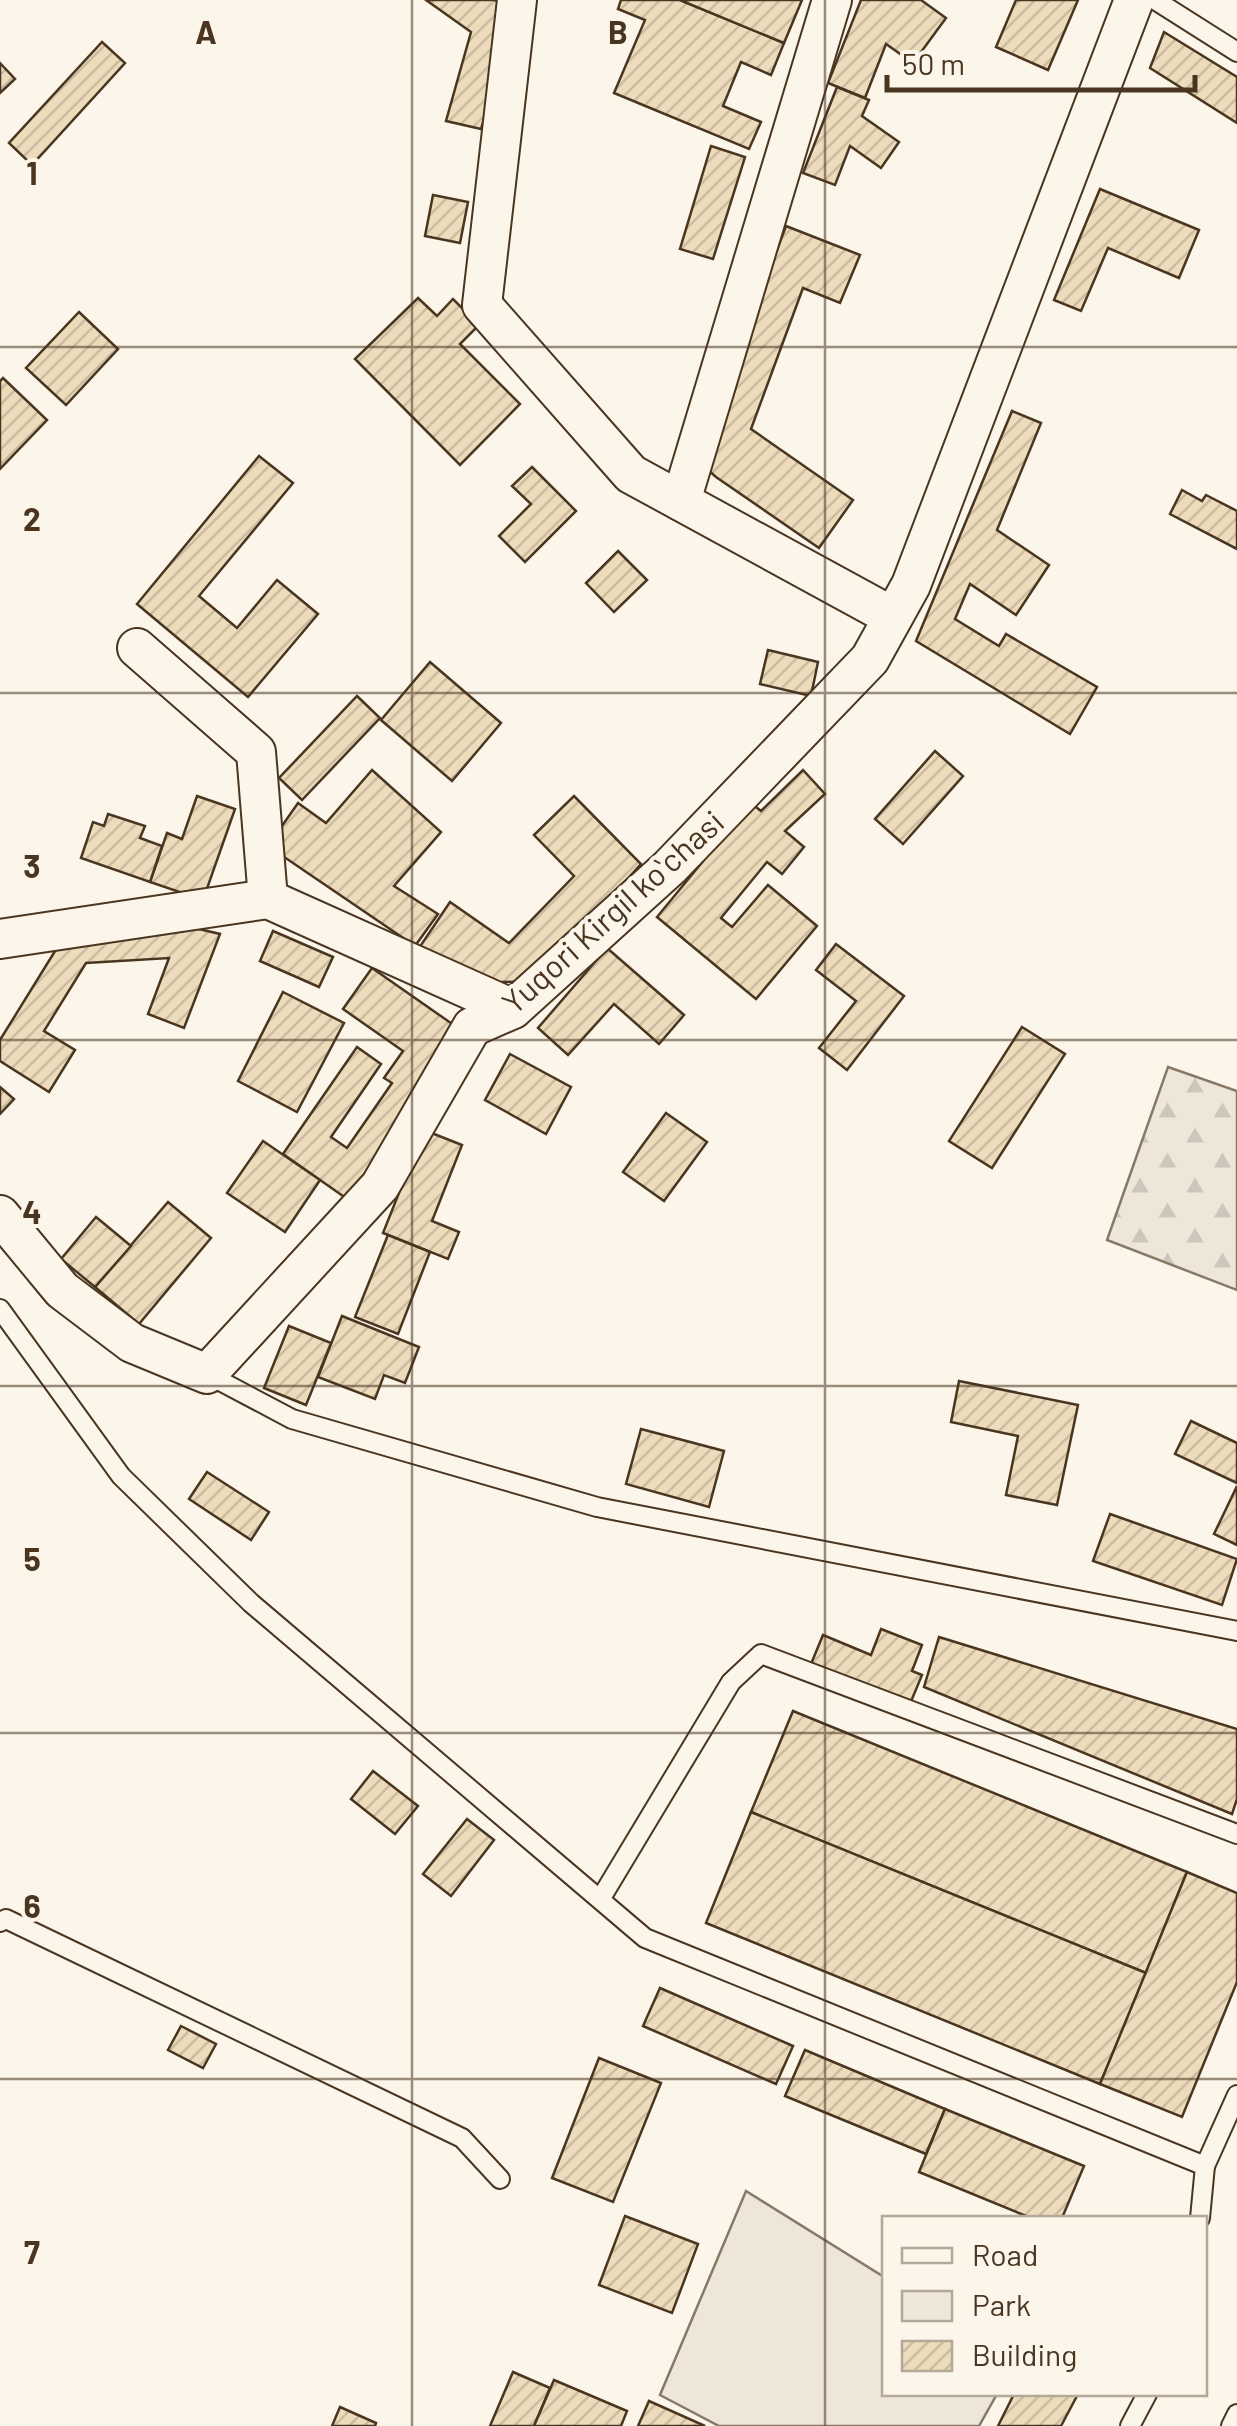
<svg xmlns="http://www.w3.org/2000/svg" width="1237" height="2426" viewBox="0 0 1237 2426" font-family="Barlow,sans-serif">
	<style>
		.green { fill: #ede6d9; stroke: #887966; stroke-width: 2.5 }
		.forest { fill: url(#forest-firs); stroke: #887966; stroke-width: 2.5 }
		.building { fill: url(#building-hatch); stroke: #4a3520; stroke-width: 2.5 }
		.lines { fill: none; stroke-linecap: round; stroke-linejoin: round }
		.lane-casing { stroke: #4a3520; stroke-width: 22 }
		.street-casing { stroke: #4a3520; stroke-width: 42 }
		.lane { stroke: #fbf6e9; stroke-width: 18 }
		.street { stroke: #fbf6e9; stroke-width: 38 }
		.grid { fill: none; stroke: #4a3520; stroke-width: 2.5; stroke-opacity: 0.55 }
		.labels { text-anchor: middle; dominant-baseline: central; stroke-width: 8; stroke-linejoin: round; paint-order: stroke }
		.street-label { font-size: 32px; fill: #4a3520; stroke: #fbf6e9 }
		.grid-label { font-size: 32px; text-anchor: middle; font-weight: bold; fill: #4a3520; stroke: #fbf6e9; stroke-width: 8; stroke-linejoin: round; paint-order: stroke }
	</style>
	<defs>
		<pattern id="forest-firs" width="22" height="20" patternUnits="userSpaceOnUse" patternTransform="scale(2.5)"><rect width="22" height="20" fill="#ede6d9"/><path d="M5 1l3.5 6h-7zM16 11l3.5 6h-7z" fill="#cdc6ba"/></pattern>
		<pattern id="building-hatch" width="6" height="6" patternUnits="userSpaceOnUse" patternTransform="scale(2.5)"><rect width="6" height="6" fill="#ecdcbc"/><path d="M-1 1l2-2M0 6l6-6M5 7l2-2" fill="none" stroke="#ccbda1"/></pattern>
	</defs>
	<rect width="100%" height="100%" fill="#fbf6e9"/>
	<!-- green -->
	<path class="green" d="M746,2191l138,86v117h113l-18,32h-260l-59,-31z"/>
	<!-- forest -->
	<path class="forest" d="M1168,1067l69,24v199l-130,-50z"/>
	<!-- building -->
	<g class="building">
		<path d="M426,0h69l20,14 -34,115 -35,-8 25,-89z"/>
		<path d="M621,0h59l104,43 -13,32 -30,-13 -18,44 38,16 -12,27 -135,-56 31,-73 -27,-11z"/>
		<path d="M680,0h122l-18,43z"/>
		<path d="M861,0h60l25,18 -33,45 -27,-19 -21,54 -37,-15z"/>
		<path d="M1016,0h62l-30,70 -52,-23z"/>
		<path d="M1164,32l73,45v46l-87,-55z"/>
		<path d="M102,42l23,21 -93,102 -23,-22z"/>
		<path d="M0,63l15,16 -15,14z"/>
		<path d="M837,87l32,13 -7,16 37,26 -18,26 -31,-22 -15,39 -32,-12z"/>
		<path d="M711,146l34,11 -32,102 -33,-10z"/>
		<path d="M1100,189l99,41 -20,48 -71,-30 -27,63 -27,-11z"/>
		<path d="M433,195l35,7 -8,41 -35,-7z"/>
		<path d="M786,226l74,29 -20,48 -37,-15 -52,141 102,71 -34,48 -103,-71 -18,-16z"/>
		<path d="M418,298l19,18 16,-17 26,26 -19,19 60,60 -60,61 -105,-106z"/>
		<path d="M79,312l39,37 -52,56 -40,-37z"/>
		<path d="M3,378l44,42 -47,49v-88z"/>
		<path d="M1012,411l29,12 -44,107 52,35 -33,50 -46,-31 -15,35 44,27 7,-12 91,53 -27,47 -154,-93z"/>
		<path d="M259,456l34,27 -94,113 38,32 40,-48 41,34 -70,83 -111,-93z"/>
		<path d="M532,467l44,44 -51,51 -26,-26 32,-32 -19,-18z"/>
		<path d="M1182,490l20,11 4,-6 31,16v38l-67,-35z"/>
		<path d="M618,551l29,29 -33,32 -28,-29z"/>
		<path d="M768,650l50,12 -7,34 -51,-12z"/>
		<path d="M430,662l71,61 -49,58 -71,-61z"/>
		<path d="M357,696l23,22 -78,82 -23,-22z"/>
		<path d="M935,751l28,25 -60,68 -28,-25z"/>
		<path d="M372,770l69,62 -47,54 44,28 -23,32 -147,-100 30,-43 28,20z"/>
		<path d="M803,770l22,24 -40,37 19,16 -22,27 -15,-12 -46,56 11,9 36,-42 49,41 -61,73 -99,-82 94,-114 10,8z"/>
		<path d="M197,796l38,13 -32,91 -53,-18 17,-49 15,6z"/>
		<path d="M574,796l67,68 -106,117 -58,2 -58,-35 31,-46 59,41 65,-67 -40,-41z"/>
		<path d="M108,814l37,12 -5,12 22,8 -12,36 -69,-24 12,-36 11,4z"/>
		<path d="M182,925l38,9 -36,94 -36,-14 21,-56 -83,5 -42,68 31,19 -26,42 -49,-31v-21l60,-97z"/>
		<path d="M273,931l60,26 -14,30 -59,-26z"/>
		<path d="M836,944l68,52 -57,74 -28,-22 37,-47 -40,-31z"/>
		<path d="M607,948l77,67 -25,29 -45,-40 -46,51 -30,-27z"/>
		<path d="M372,968l86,60 -108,173 -67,-47 74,-107 24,17 -50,73 16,11 45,-65 -8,-5 19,-27 -60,-42z"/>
		<path d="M283,992l61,31 -47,89 -59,-31z"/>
		<path d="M1022,1027l43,27 -73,114 -43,-27z"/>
		<path d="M510,1054l61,33 -25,47 -61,-34z"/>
		<path d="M0,1087l14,12 -14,15z"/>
		<path d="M666,1113l41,29 -43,59 -41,-29z"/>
		<path d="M424,1130l38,15 -30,76 27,11 -11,27 -65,-26z"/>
		<path d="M263,1141l57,39 -35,52 -58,-39z"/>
		<path d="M168,1202l43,36 -72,86 -44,-37z"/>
		<path d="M96,1217l35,29 -36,41 -34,-28z"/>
		<path d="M388,1235l42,17 -32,82 -43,-17z"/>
		<path d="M342,1316l77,31 -14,36 -21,-8 -9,24 -57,-22z"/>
		<path d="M289,1326l42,17 -25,62 -42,-17z"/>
		<path d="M959,1381l119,24 -21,100 -51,-10 12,-59 -67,-14z"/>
		<path d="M1191,1421l46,22v40l-62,-29z"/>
		<path d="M641,1429l83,22 -15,56 -83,-23z"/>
		<path d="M207,1472l62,40 -18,28 -62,-41z"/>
		<path d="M1237,1486v59l-23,-11z"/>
		<path d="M1110,1514l127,45 -15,46 -129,-44z"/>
		<path d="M881,1629l41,16 -10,26 10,4 -12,29 -99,-40 12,-29 48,20z"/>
		<path d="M939,1637l298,92v70l-5,15 -308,-127z"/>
		<path d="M793,1711l394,161 -41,101 -395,-161z"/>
		<path d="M373,1771l45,35 -23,28 -44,-35z"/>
		<path d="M751,1812l395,161 -46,111 -394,-161z"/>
		<path d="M467,1819l27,21 -43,56 -28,-22z"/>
		<path d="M1187,1872l50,21v89l-55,135 -82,-33z"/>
		<path d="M660,1988l133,58 -17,38 -133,-58z"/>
		<path d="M181,2026l35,18 -13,24 -35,-18z"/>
		<path d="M805,2050l140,59 -19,45 -141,-58z"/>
		<path d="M599,2058l62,25 -48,119 -61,-24z"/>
		<path d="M945,2109l139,57 -22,52h-31l-112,-46z"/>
		<path d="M625,2216l73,28 -26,69 -73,-28z"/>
		<path d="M513,2372l37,16 -16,38h-44z"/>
		<path d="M554,2380l73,31 -6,15h-87z"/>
		<path d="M1014,2394h64l-17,32h-63z"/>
		<path d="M649,2401l56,25h-67z"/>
		<path d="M340,2407l36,16 -1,3h-43z"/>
	</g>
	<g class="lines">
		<!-- lane casing -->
		<g class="lane-casing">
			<g id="lane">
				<path d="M1155,0l82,52"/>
				<path d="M0,1309l121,167 130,127 394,335 560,228"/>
				<path d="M207,1374l85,45 305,88 640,124"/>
				<path d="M601,1898l130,-216 30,-28 476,180"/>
				<path d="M0,1922l6,-3 456,219 38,41"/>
				<path d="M1200,2218l5,-52 32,-71"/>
				<path d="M1130,2426l17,-32"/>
				<path d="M1231,2426l6,-12"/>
			</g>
		</g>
		<!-- street casing -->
		<g class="street-casing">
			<g id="street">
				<path d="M517,0l-35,305 149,169 262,143"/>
				<path d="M681,501l151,-501"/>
				<path d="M137,648l119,104 12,147"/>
				<path d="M0,939l268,-40 245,110"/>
				<path d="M0,1215l62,75 70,53 75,31 173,-188 92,-159 41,-18 157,-142 200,-208 41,-74 223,-585"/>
			</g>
		</g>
		<!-- lane -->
		<use href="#lane" class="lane"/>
		<!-- street -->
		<use href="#street" class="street"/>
	</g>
	<!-- grid -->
	<path class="grid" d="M412,0v2426M825,0v2426M0,347h1237M0,693h1237M0,1040h1237M0,1386h1237M0,1733h1237M0,2079h1237"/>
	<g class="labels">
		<!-- street labels -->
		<g class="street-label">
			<text transform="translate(612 911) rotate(-42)">Yuqori Kirgil koʻchasi</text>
		</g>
	</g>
	<g class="grid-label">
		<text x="206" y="44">A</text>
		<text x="618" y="44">B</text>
		<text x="32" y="185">1</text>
		<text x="32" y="531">2</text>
		<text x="32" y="878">3</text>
		<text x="32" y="1224">4</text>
		<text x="32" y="1571">5</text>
		<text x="32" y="1918">6</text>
		<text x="32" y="2264">7</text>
	</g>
	<!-- legend -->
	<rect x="882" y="2216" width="325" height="180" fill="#fbf6e9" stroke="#b4a999" stroke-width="2.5"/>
	<rect x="902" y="2248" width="50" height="15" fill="#fbf6e9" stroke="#b4a999" stroke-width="2.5"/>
	<text x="972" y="2266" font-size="30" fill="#4a3520">Road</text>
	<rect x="902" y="2291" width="50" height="30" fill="#ede6d9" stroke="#b4a999" stroke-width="2.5"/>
	<text x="972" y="2316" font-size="30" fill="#4a3520">Park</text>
	<rect x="902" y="2341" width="50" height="30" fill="url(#building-hatch)" stroke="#b4a999" stroke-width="2.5"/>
	<text x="972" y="2366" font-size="30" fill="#4a3520">Building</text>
	<!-- scale -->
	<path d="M887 75v15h308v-15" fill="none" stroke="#4a3520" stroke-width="5"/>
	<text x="902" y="75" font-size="30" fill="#4a3520" stroke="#fbf6e9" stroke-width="8" paint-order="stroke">50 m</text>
</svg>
